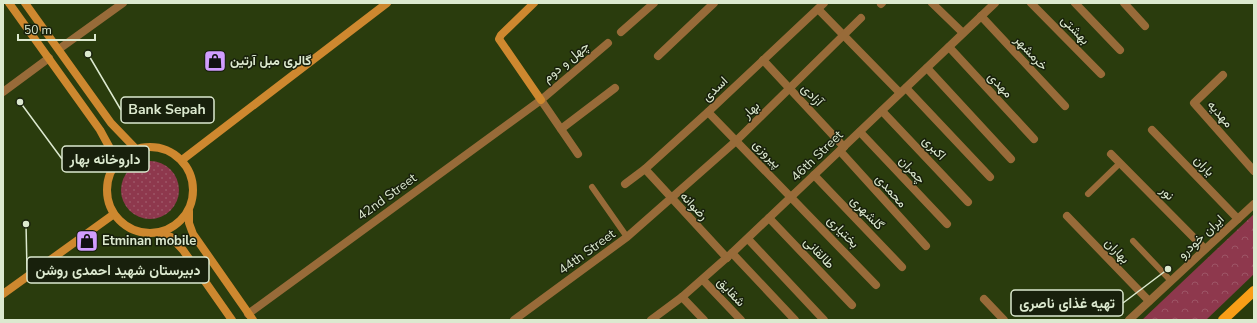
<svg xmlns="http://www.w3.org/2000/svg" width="1257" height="323" viewBox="0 0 1257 323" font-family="'Nunito Sans',Vazirmatn,sans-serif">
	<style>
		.grass { fill: url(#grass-dots) }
		.park { fill: url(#park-crowns) }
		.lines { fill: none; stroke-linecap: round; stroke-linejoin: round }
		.lane { stroke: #986b39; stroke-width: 6 }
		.street { stroke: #986b39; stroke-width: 8 }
		.secondary { stroke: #ce882f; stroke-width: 8 }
		.primary { stroke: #f99e17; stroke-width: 10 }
		.labels { text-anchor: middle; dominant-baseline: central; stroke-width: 3; stroke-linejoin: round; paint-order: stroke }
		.street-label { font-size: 13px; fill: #dce9cf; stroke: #18200c }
		.poi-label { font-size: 13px; font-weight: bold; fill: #dce9cf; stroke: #18200c; text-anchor: start }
		.leader { fill: none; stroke: #dce9cf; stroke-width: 1.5 }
		.callout-dot { fill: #dce9cf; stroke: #18200c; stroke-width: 1.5 }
		.callout { fill: #18200c; stroke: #dce9cf; stroke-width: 1.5 }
		.callout-label { font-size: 14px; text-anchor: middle; font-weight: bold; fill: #dce9cf }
	</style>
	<defs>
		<pattern id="grass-dots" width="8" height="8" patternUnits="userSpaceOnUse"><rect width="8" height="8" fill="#8e384d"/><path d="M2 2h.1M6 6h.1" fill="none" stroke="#9d5566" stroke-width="1.8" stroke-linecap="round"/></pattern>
		<pattern id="park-crowns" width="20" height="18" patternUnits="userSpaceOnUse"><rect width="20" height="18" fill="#8e384d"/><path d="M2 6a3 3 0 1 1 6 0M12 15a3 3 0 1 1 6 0" fill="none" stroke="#9d5566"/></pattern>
	</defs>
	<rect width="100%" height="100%" fill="#2a3c0d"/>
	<!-- grass -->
	<circle class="grass" cx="150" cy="190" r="29"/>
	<!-- park -->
	<path class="park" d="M1254,214v60l-48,46h-64z"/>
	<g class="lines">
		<!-- lane -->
		<g class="lane">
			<path d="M592,187l35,50"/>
			<path d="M1088,194l32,-31"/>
			<path d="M1133,241l38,40"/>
		</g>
		<!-- street -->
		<g class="street">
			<path d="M932,3l31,30"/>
			<path d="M1031,3l70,71"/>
			<path d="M1075,3l45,47"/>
			<path d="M1124,3l21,23"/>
			<path d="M881,4l1,-1"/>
			<path d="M818,9l82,84"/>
			<path d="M981,16l84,90"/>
			<path d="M621,32l33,-29"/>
			<path d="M949,47l85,92"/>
			<path d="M59,49l64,-46"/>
			<path d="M658,56l56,-53"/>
			<path d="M763,60l81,87"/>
			<path d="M927,68l84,91"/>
			<path d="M1223,75l-29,28 60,68"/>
			<path d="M906,88l84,89"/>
			<path d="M3,92l46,-34"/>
			<path d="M541,100l37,54"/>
			<path d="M882,111l86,91"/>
			<path d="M708,112l168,173"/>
			<path d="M561,129l54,-41"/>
			<path d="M1152,130l86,89"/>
			<path d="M860,132l87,92"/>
			<path d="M840,151l86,95"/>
			<path d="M1111,154l94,95"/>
			<path d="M645,169l82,89"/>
			<path d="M814,175l88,92"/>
			<path d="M625,184l20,-15 63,-57 116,-109"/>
			<path d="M1067,216l82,85"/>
			<path d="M769,218l83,87"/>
			<path d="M748,239l76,81"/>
			<path d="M732,253l63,67"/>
			<path d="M703,280l38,40"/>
			<path d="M682,297l22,23"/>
			<path d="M984,299l20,21"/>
			<path d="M248,314l293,-214 67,-57"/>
			<path d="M514,320l113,-83 109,-96 125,-123"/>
			<path d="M651,320l31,-23 50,-44 263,-250"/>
			<path d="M1129,320l125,-116"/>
		</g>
		<!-- secondary -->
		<g class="secondary">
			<path d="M9,3l91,127 12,22 4,12"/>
			<path d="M25,3l86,120 25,26"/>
			<path d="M534,3l-33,32 -2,4 42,61"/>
			<circle cx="150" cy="190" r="43"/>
			<path d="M182,160l205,-157"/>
			<path d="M189,211v12l4,11 60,86"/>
			<path d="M160,233l11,4 12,13 49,70"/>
			<path d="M3,294l111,-80"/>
		</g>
		<!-- primary -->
		<path class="primary" d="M1223,320l31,-29"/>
	</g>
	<!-- icons -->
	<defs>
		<g id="shop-square" transform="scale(1.15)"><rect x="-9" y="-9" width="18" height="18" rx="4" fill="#d19dfe" stroke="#18200c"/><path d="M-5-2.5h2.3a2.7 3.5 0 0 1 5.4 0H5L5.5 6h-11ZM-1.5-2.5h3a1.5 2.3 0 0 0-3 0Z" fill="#111"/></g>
	</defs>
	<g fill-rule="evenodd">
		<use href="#shop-square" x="215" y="61"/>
		<use href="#shop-square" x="87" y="241"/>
	</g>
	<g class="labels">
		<!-- street labels -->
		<g class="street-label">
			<text transform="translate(1075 30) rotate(46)">بهشتی</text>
			<text transform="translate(1031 53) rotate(47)">خرمشهر</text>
			<text transform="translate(566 62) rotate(-40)">چهل و دوم</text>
			<text transform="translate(1000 85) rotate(47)">مهدی</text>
			<text transform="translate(715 89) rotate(-43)">اسدی</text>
			<text transform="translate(812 95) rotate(46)">آزادی</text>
			<text transform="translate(751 110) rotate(-44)">بهار</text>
			<text transform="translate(1220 114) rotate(49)">مهدیه</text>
			<text transform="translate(934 148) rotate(47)">اکبری</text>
			<text transform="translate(767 154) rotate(45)">پیروزی</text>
			<text transform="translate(817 156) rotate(-44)">46th Street</text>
			<text transform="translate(1204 166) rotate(46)">یاران</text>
			<text transform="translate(912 170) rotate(47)">چمران</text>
			<text transform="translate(891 191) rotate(48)">محمدی</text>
			<text transform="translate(1167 193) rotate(45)">نور</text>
			<text transform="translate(387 197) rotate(-36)">42nd Street</text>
			<text transform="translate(694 206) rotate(46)">رضوانه</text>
			<text transform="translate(867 213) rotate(46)">گلشهری</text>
			<text transform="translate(843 232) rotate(46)">بختیاری</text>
			<text transform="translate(1201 237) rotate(-43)">ایران خودرو</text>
			<text transform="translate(1117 251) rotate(46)">بهاران</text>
			<text transform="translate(587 252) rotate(-36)">44th Street</text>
			<text transform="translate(819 253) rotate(46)">طالقانی</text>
			<text transform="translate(731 292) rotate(47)">شقایق</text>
		</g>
		<!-- poi labels -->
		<g class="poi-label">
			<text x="230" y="61">گالری مبل آرتین</text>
			<text x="102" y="241">Etminan mobile</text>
		</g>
	</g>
	<!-- callouts -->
	<path class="leader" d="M88 54L121 110M20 102L62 159M26 224L27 270M1168 269L1123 303"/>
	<g class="callout-dot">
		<circle cx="88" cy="54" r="4"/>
		<circle cx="20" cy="102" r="4"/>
		<circle cx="26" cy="224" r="4"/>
		<circle cx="1168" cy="269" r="4"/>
	</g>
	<g class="callout">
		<rect x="121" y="97" width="93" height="26" rx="4"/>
		<rect x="62" y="146" width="87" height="26" rx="4"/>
		<rect x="27" y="257" width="182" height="26" rx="4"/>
		<rect x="1011" y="290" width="112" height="26" rx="4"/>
	</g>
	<g class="callout-label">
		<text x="167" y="114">Bank Sepah</text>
		<text x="105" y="164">داروخانه بهار</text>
		<text x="118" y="275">دبیرستان شهید احمدی روشن</text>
		<text x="1067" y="308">تهیه غذای ناصری</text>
	</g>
	<!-- border -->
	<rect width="1257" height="323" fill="none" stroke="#dce9cf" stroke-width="8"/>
	<!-- scale -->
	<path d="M18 34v6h77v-6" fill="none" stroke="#dce9cf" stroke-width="2"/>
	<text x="24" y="34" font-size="12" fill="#dce9cf" stroke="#18200c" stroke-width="3" paint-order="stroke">50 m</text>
</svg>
